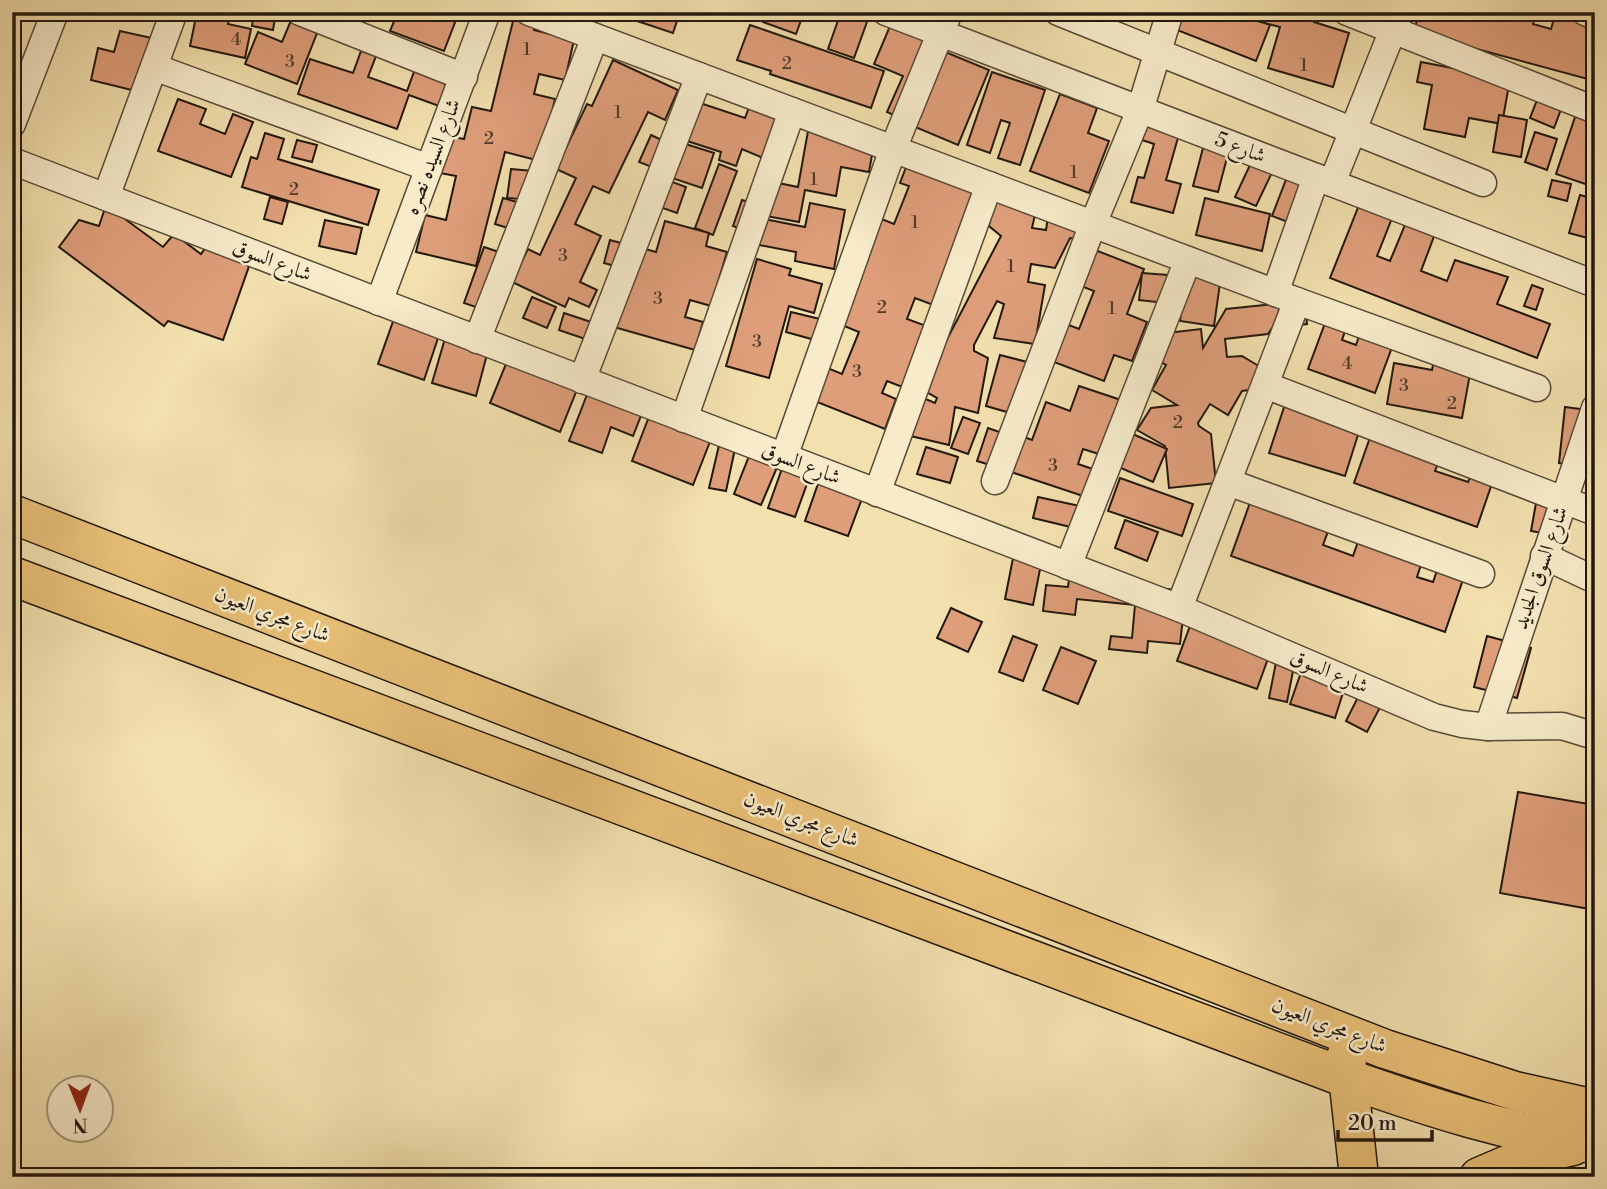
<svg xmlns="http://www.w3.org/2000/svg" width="1607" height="1189" viewBox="0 0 1607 1189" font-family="'Libre Bodoni',Amiri,serif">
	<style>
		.building { fill: #de9e7a; stroke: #23180f; stroke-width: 2 }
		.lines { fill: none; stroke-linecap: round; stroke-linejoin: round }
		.minor-casing { stroke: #574a37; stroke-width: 29 }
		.primary-casing { stroke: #23180f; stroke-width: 41 }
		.minor { stroke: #f7ebca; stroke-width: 26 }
		.primary { stroke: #e9c077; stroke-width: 38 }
		.labels { text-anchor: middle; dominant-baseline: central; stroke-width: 5; stroke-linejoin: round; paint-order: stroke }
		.number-label { font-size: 18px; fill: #523a2a }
		.street-label { font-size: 21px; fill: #23180f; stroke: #f7ebca }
	</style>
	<rect width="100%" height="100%" fill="#f2e0ae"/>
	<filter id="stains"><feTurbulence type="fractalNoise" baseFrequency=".00286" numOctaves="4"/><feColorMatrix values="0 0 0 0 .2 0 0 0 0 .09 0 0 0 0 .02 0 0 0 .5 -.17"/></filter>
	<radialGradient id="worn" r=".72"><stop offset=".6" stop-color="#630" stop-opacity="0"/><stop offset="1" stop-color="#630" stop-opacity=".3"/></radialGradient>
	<!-- building -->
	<g class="building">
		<path d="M197,12h33l-2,12 23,5 -6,29 -55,-12z"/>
		<path d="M254,12h22l-3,18 -21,-4z"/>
		<path d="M398,12h61l-15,39 -54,-20z"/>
		<path d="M610,12h70l-7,21z"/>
		<path d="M767,12h37l-8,22 -33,-12z"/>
		<path d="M841,12h9l18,7 -14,39 -26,-9z"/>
		<path d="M1183,12h56l31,13 -14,36 -79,-31z"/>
		<path d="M1260,12h41l15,5 -2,5 35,11 -16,54 -65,-19 12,-41 -23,-6z"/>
		<path d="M1419,12h117l-3,12 18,5 5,-17 26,8h13v61l-181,-49z"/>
		<path d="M515,13l22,5 -3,12 40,10 -9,40 -26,-6 -5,20 21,5 -15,62 -35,-9 -29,114 -60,-14 9,-37 21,5 10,-44 -16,-3 9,-37 15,3 8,-32 19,4z"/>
		<path d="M292,18l27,10 -22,56 -52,-20 13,-32 24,10z"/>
		<path d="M750,25l134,46 -13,37 -101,-34 1,-3 -34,-11z"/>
		<path d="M890,26l42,17 -32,75 -13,-6 16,-36 -29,-12z"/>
		<path d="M120,31l36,8 -12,54 -53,-13 7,-32 16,4z"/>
		<path d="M938,49l51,21 -31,75 -50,-21z"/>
		<path d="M361,51l15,5 -8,21 39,14 8,-22 45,15 -10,26 -41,-15 -12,34 -99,-35 12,-35 43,14z"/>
		<path d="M613,60l65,30 -13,30 -17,-8 -39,81 -16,-7 -18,38 26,12 -21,46 17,8 -8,17 -20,-9 -4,9 -53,-25 16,-33 12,6 36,-77 -20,-9 31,-65 5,2z"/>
		<path d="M1421,62l89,17 -8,45 -33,-6 -4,19 -41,-8 8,-44 -15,-3z"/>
		<path d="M992,72l53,18 -25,75 -22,-7 12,-35 -9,-3 -11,33 -23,-8z"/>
		<path d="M1060,94l37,14 -9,25 21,8 -20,52 -59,-22z"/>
		<path d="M1539,95l24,9 -9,24 -24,-10z"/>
		<path d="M178,99l28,10 -6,15 25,10 8,-20 20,8 -22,55 -73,-26z"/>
		<path d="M691,100l54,18 6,-16 34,14 -15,45 -28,-12 -6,17 -17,-6 2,-8 -43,-14z"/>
		<path d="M1150,111l33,9 -17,60 15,4 -8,29 -42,-11 7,-25 6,1 10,-34 -12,-4z"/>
		<path d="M1576,114l19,7v54l-4,11 -35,-12z"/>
		<path d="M1499,115l28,5 -6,37 -28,-5z"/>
		<path d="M808,131l66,12 -5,29 -28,-5 -5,29 -31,-6 -6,32 -33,-6 7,-34 25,5z"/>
		<path d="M1535,132l22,7 -10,31 -22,-8z"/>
		<path d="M265,133l19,6 -6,20 101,31 -11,35 -126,-38 9,-30 6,2z"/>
		<path d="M651,135l17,8 -11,26 -18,-7z"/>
		<path d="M297,140l20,5 -5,17 -20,-5z"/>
		<path d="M676,141l38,12 -12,35 -39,-13z"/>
		<path d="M1203,148l25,6 -10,38 -25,-6z"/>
		<path d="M1257,150l21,10 -22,46 -21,-9z"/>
		<path d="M908,162l73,29 -45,115 -21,-8 -8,21 22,8 -24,61 -18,-7 -5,12 14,6 -11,30 -78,-31 13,-33 22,9 17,-42 -22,-9 42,-105 15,6 15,-38 -9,-3z"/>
		<path d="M719,164l18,7 -24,64 -18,-7z"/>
		<path d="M511,169l22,2 -3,29 -23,-2z"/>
		<path d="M1287,177l37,13 -15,40 -37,-14z"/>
		<path d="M667,180l19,7 -9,26 -20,-7z"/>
		<path d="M1552,180l19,4 -4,17 -19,-5z"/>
		<path d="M994,193l43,13 -5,22 14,2 3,-20 35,12 -2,18 -12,-2 -15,30 -24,-4 -3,18 17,3 -10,59 -41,-6 10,-34 -7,-3 -23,44v6l14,7 -10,55 -23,-6 -6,38 -47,-11 14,-39 19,8 2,-5 -16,-9 80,-153 -12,-10z"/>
		<path d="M1580,195l15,4v41l-26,-7z"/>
		<path d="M270,197l18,5 -6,22 -18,-5z"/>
		<path d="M503,198l14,4 -9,26 -13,-4z"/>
		<path d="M1205,198l65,16 -8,37 -66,-16z"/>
		<path d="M742,200l13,4 -10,26 -12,-4z"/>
		<path d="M1361,200l33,13 -17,43 13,5 17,-41 29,11 -15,40 26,10 8,-21 53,17 -11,27 53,20 -13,34 -207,-80z"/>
		<path d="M810,203l35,7 -11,59 -39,-8 1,-9 -37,-7 5,-26 41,8z"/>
		<path d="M106,205l57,42 11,-13 27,20 10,-14 42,15 -30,85 -55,-19 -4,5 -105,-79 20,-27 20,6z"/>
		<path d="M325,220l37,8 -6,26 -37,-8z"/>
		<path d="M665,221l44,12 -3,13 21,6 -16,54 -21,-6 -5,17 18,5 -8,28 -81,-23 24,-80 18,5z"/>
		<path d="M610,240l18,5 -6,23 -18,-5z"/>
		<path d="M484,247l15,5 -12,59 -23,-8z"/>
		<path d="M1095,250l49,19 -17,45 20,8 -15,39 -18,-6 -10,26 -58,-22 15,-37 18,7 15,-38 -13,-5z"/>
		<path d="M757,259l34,10 -2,6 33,9 -8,29 -25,-7 -20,72 -43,-12z"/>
		<path d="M1187,271l34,5 -7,50 -34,-5z"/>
		<path d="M1142,273l26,2 -2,28 -27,-3z"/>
		<path d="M1532,285l11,4 -7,21 -12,-4z"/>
		<path d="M532,297l24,10 -9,21 -24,-10z"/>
		<path d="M1305,301l2,23 -35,4 -4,6 -43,5 2,18 15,-1 20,12 -13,22 -7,1 -14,24 -18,-11 -12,19 1,3 12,8 5,49 -47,5 -4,-42 -28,-16 14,-22 26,-3 -25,-15 14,-25 -14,-8 15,-24 34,-4 2,19 23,-39z"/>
		<path d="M1331,307l20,7 -9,26 14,5 9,-26 33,12 -23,62 -67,-24z"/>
		<path d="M791,312l29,7 -5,21 -29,-8z"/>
		<path d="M396,313l45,16 -17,51 -46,-16z"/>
		<path d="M564,313l36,12 -6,17 -35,-12z"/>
		<path d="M446,335l43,12 -13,49 -44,-13z"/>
		<path d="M1436,350l37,7 -11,61 -75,-14 7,-41 38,7z"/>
		<path d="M1000,355l35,9 -14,52 -35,-10z"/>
		<path d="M508,359l70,28 -18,45 -70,-29z"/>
		<path d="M1079,386l42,14 -19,55 -19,-6 -5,15 21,7 -10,27 -78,-26 13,-35 8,3 14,-38 24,9z"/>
		<path d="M590,387l54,21 -11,28 -22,-9 -9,26 -33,-12z"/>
		<path d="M1288,395l75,24 -18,57 -76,-23z"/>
		<path d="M1565,407l30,4v56l-36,-4z"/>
		<path d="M650,414l63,20 -20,51 -61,-24z"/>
		<path d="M963,417l17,6 -12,31 -17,-6z"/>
		<path d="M988,428l20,7 -11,32 -20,-6z"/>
		<path d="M1373,429l69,24 -7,18 33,11 8,-20 21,7 -20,58 -123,-44z"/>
		<path d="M1128,432l39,17 -14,33 -39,-17z"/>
		<path d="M720,441l16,3 -10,47 -17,-3z"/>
		<path d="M753,446l28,12 -20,47 -27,-11z"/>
		<path d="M926,447l32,10 -8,26 -33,-9z"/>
		<path d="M785,460l27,10 -17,47 -27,-9z"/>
		<path d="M820,478l44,15 -16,43 -43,-15z"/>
		<path d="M1120,478l73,26 -11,32 -74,-25z"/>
		<path d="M1538,492l17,3 -7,39 -17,-3z"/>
		<path d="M1038,497l51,11 -6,22 -50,-12z"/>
		<path d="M1252,497l78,29 -7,19 30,11 10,-29 63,22 -9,28 16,5 9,-26 26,9 -23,67 -214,-76z"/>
		<path d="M1125,520l33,12 -11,29 -32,-13z"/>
		<path d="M1014,553l28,6 -9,46 -28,-6z"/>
		<path d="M1069,579l117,12 -6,53 -32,-3 -1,12 -38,-4 2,-13 21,2 3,-33 -58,-6 -2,16 -32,-4 3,-26 22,2z"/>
		<path d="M951,608l31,14 -14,30 -31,-14z"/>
		<path d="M1196,610l79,29 -18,50 -80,-28z"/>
		<path d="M1013,636l24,9 -14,36 -24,-9z"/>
		<path d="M1487,636l44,12 -14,50 -43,-11z"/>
		<path d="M1280,642l18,3 -11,57 -18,-4z"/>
		<path d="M1061,647l35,14 -18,43 -35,-14z"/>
		<path d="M1306,658l42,19 -13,41 -45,-14z"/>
		<path d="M1363,687l22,11 -18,34 -21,-11z"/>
		<path d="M1518,792l77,13v105l-95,-17z"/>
	</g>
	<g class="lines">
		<!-- minor casing -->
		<g class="minor-casing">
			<g id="minor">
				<path d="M300,12l164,65"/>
				<path d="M529,12l768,289 240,87"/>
				<path d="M886,12l709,272"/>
				<path d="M1058,12l425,171"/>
				<path d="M1347,12l248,98"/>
				<path d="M1585,12l10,4"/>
				<path d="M154,67l275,101"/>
				<path d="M12,124l43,-112"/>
				<path d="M12,161l1167,447 255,109 28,7 26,3 74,-1 33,10"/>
				<path d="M1332,183l68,-171"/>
				<path d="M106,197l68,-185"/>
				<path d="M1275,293l41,-116"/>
				<path d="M379,302l108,-290"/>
				<path d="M477,340l118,-303"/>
				<path d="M582,380l117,-304"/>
				<path d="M1265,385l330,127"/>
				<path d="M684,419l108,-308"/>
				<path d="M784,457l109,-308 56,-137"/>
				<path d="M995,481l98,-257 47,-114 30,-98"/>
				<path d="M1228,482l253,92"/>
				<path d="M877,493l112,-308"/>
				<path d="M1544,556l51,24"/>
				<path d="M1068,566l120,-306"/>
				<path d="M1179,608l118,-307"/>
				<path d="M1488,727l107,-319"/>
			</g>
		</g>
		<!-- primary casing -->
		<g class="primary-casing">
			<g id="primary">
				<path d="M12,514l1373,535 130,42 80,18"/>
				<path d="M12,576l1337,503c80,28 161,55 246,65"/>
				<path d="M1346,1057l13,120"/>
				<path d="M1479,1177l49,-21 45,-10"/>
			</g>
		</g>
		<!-- minor -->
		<use href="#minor" class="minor"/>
		<!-- primary -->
		<use href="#primary" class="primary"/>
	</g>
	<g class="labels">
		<!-- number labels -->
		<g class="number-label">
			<text x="236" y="39">4</text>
			<text x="527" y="49">1</text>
			<text x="290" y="61">3</text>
			<text x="787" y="63">2</text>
			<text x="1304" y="65">1</text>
			<text x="618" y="112">1</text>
			<text x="489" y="138">2</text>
			<text x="1074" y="172">1</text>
			<text x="814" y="179">1</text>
			<text x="294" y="189">2</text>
			<text x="915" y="222">1</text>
			<text x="563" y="255">3</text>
			<text x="1011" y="266">1</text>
			<text x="658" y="298">3</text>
			<text x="882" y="307">2</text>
			<text x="1112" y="308">1</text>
			<text x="757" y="341">3</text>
			<text x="1347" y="363">4</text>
			<text x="857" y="371">3</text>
			<text x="1404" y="385">3</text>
			<text x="1452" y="403">2</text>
			<text x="1178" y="422">2</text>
			<text x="1053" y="465">3</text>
		</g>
		<!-- street labels -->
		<g class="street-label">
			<text transform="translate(1240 148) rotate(21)">شارع 5</text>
			<text transform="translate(433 157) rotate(-69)">شارع السيده نصره</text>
			<text transform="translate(272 261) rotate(21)">شارع السوق</text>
			<text transform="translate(801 464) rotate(21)">شارع السوق</text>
			<text transform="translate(1541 568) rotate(-71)">شارع السوق الجديد</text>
			<text transform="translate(272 615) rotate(21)">شارع مجري العيون</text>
			<text transform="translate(1329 672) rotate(23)">شارع السوق</text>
			<text transform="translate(801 820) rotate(21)">شارع مجري العيون</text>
			<text transform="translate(1329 1026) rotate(21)">شارع مجري العيون</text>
		</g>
	</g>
	<!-- margin -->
	<rect width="1607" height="1189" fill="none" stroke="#f2e0ae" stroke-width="42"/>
	<rect x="14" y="14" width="1579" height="1161" fill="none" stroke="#23180f" stroke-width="3.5"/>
	<rect x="21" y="21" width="1565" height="1147" fill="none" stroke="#23180f" stroke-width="2"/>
	<!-- north arrow -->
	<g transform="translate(80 1109) rotate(179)"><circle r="33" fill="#f7ebca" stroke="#a2977f" stroke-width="2"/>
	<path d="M0-5L12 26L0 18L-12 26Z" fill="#8f2418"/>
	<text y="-10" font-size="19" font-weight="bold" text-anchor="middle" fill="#23180f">N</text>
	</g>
	<!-- scale -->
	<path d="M1338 1130v10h94v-10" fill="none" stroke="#23180f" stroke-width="3.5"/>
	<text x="1348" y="1130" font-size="21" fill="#23180f" stroke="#f7ebca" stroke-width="5" paint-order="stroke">20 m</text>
	<rect width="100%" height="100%" filter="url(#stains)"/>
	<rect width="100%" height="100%" fill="url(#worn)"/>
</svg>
